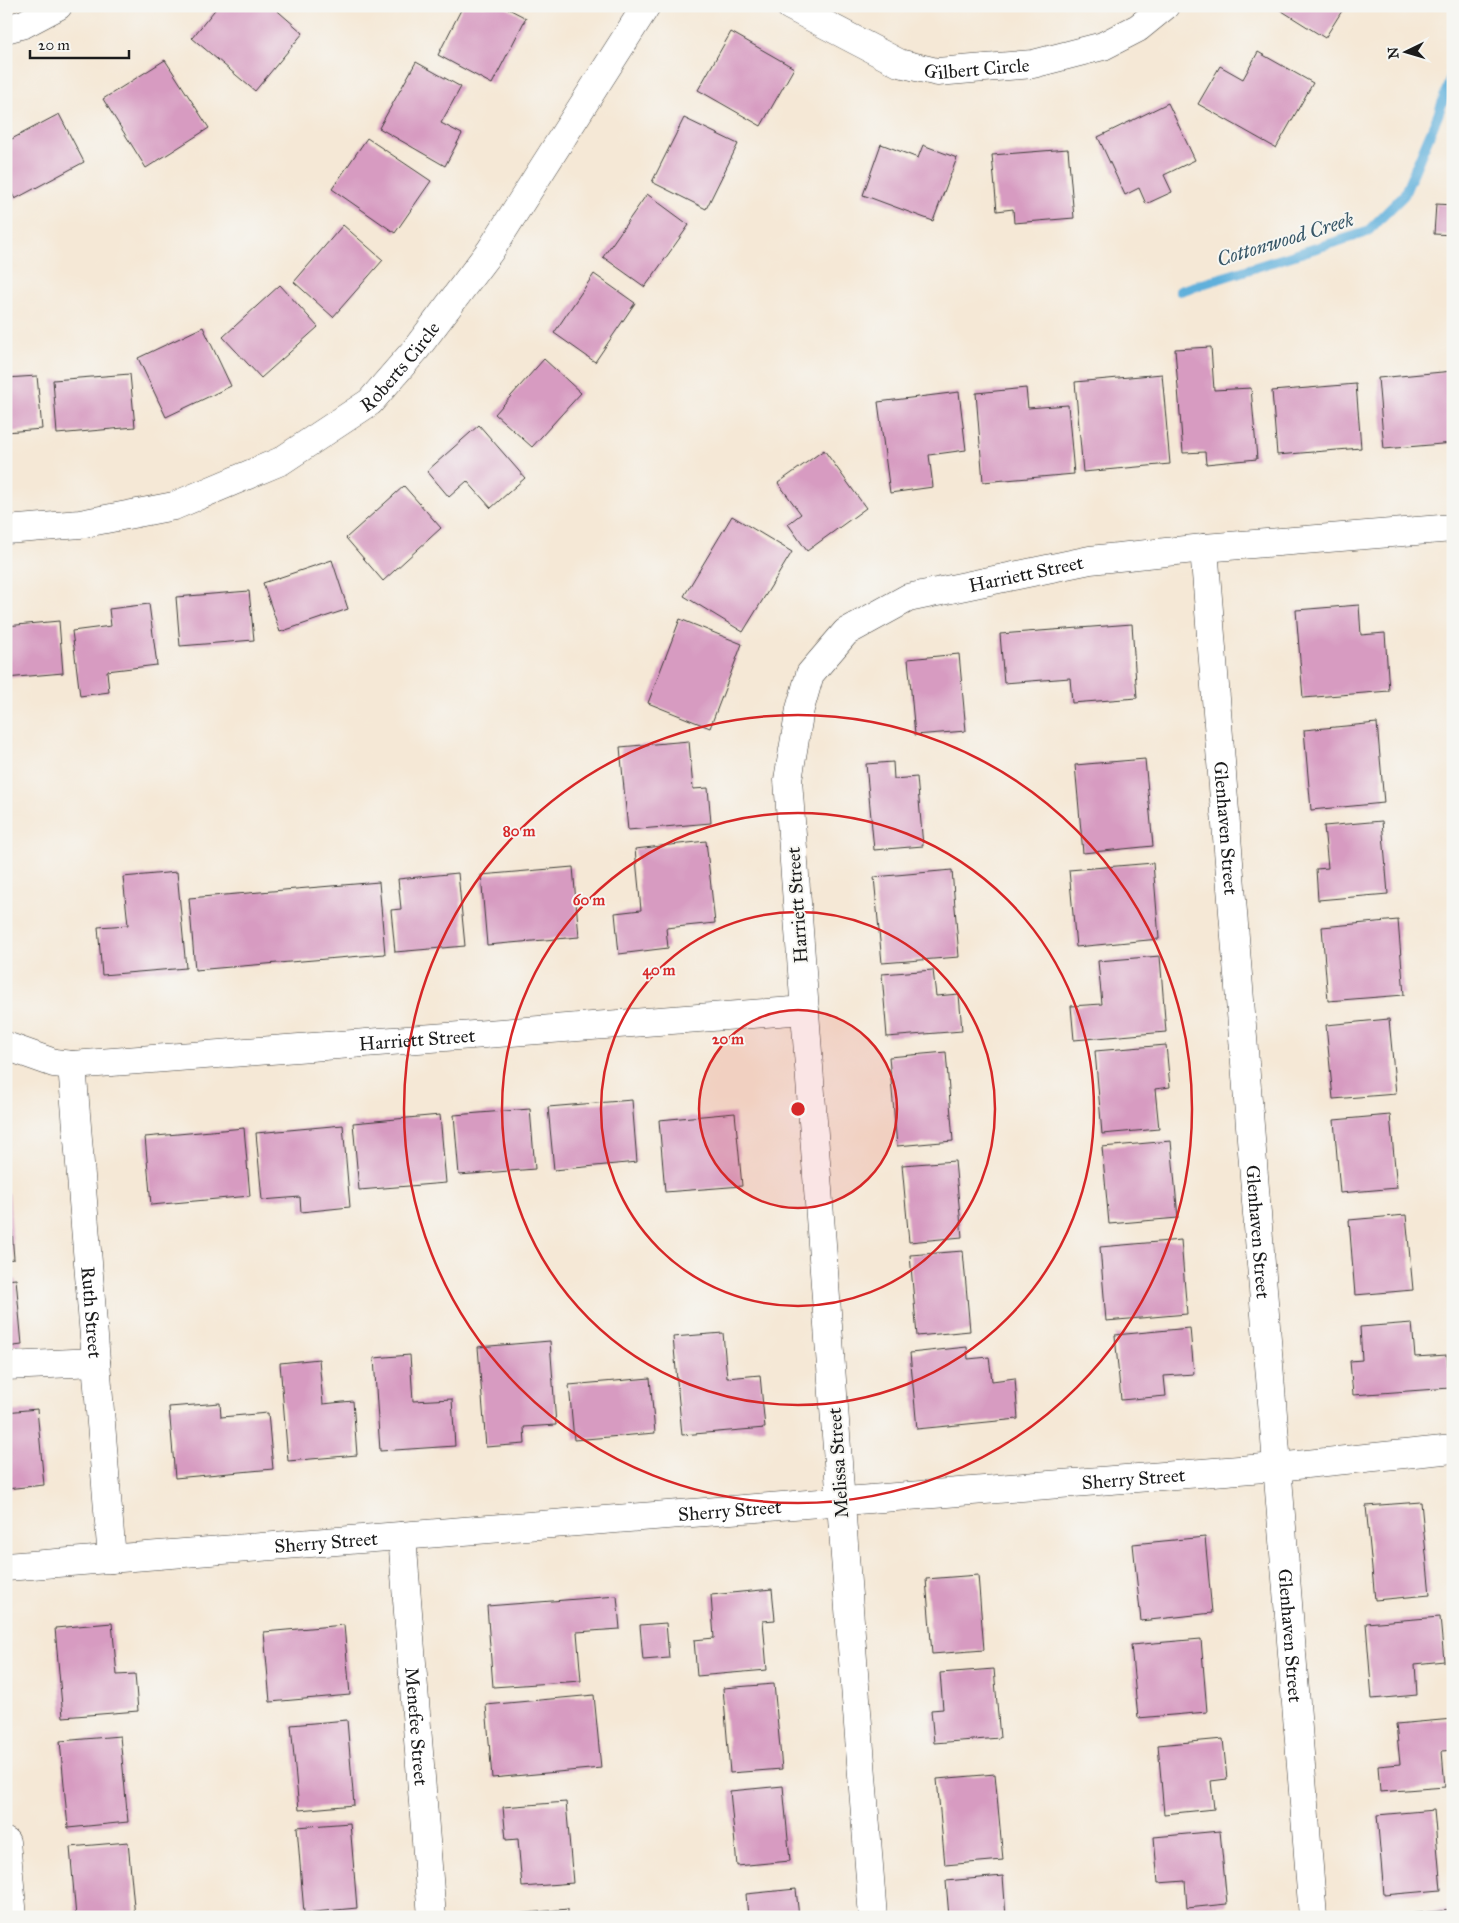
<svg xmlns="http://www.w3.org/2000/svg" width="1459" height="1923" viewBox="0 0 1459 1923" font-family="'IM FELL Great Primer',serif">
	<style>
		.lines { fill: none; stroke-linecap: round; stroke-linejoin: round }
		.stream { stroke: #61b0db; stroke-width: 10 }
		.building { fill: #d79bc1 }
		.minor-casing { stroke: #3d3b38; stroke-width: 29 }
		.minor { stroke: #fff; stroke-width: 28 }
		.ring { fill: none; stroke: #d62828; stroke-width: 2.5 }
		.labels { text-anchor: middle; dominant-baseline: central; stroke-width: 4; stroke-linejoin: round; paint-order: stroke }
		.street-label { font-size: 19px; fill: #1c1c1c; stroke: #f6f6f2 }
		.water-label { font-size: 20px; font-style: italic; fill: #385768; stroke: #f6f6f2 }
		.centre { fill: #d62828; stroke: #f6f6f2; stroke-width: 2.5 }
		.ring-label { font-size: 15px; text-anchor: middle; font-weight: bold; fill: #d62828; stroke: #f6f6f2; stroke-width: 4; stroke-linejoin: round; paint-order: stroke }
	</style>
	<rect width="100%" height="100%" fill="#f6f6f2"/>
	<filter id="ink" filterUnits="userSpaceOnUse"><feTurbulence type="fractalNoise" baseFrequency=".02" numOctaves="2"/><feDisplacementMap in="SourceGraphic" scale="10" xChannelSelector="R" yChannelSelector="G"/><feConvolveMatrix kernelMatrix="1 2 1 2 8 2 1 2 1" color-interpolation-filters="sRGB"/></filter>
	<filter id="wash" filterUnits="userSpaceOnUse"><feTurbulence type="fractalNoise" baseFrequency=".0096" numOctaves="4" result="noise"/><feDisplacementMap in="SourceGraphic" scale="20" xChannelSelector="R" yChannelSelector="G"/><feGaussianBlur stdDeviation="1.12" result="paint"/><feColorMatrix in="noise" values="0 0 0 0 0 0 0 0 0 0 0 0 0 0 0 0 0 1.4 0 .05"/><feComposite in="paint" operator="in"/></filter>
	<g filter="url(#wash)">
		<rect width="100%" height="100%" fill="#f5e8d6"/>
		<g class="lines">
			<!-- stream -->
			<path class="stream" d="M1180,291l187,-59 37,-37 34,-80 15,-44"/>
		</g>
		<g id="blocks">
			<!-- building -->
			<g class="building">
				<path d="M218,6h54l31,27 -48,58 -63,-53z"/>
				<path d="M463,6h40l23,12 -34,66 -54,-29z"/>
				<path d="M1274,6h71l-20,32z"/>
				<path d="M731,32l63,36 -33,58 -63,-36z"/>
				<path d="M1258,52l55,31 -37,65 -78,-44 22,-38 23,13z"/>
				<path d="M165,60l44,68 -63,40 -43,-69z"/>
				<path d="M416,62l45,25 -20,36 21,11 -17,32 -66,-38z"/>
				<path d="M1168,103l27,57 -31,15 8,17 -26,12 -7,-16 -14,7 -27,-58z"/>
				<path d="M59,114l25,48 -69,37 -9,-16v-41z"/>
				<path d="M684,118l54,26 -32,65 -54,-27z"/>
				<path d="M367,138l64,43 -36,52 -63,-44z"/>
				<path d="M881,144l37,14 5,-13 34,13 -24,63 -70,-26z"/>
				<path d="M1068,149l6,69 -60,5 -1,-14 -16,2 -5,-56z"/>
				<path d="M647,194l42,31 -44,62 -42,-30z"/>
				<path d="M1436,204l17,1v30l-19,-1z"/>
				<path d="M343,225l40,35 -50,57 -39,-35z"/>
				<path d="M594,274l41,29 -40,59 -41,-29z"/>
				<path d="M280,285l38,42 -57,51 -38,-41z"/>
				<path d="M203,327l28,59 -65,31 -28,-59z"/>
				<path d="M1211,347l3,43 37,-2 6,71 -51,5 -1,-12 -22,1 -8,-104z"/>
				<path d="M544,359l37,34 -49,54 -37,-33z"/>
				<path d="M1453,371v72l-69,6 -6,-71z"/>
				<path d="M130,374l5,53 -78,7 -4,-54z"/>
				<path d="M1162,374l8,90 -87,8 -8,-90z"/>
				<path d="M37,376l5,53 -36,3v-54z"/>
				<path d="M1356,384l5,64 -84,7 -5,-64z"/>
				<path d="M1026,388l2,20 40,-3 6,69 -91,8 -7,-89z"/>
				<path d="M959,392l7,58 -37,5 4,32 -43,6 -12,-91z"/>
				<path d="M479,425l46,53 -34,30 -24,-27 -18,16 -22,-26z"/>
				<path d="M824,450l42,58 -59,43 -19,-27 13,-10 -23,-31z"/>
				<path d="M404,486l37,42 -58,53 -37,-43z"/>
				<path d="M732,516l60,36 -49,80 -59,-36z"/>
				<path d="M332,560l16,49 -68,23 -17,-49z"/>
				<path d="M249,591l5,49 -74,6 -4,-49z"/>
				<path d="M149,604l8,61 -50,6 2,21 -29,4 -8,-65 39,-5 -2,-17z"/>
				<path d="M1359,605l2,30 24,-2 4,58 -86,7 -7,-88z"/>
				<path d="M680,619l62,25 -32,84 -62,-25z"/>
				<path d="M59,621l4,52 -57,5v-52z"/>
				<path d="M1132,624l5,74 -65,5 -2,-25 -66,5 -4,-49z"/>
				<path d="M959,654l7,77 -51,4 -7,-76z"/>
				<path d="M1377,723l7,80 -73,7 -7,-80z"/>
				<path d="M689,741l4,48 15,-1 3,35 -83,7 -8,-83z"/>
				<path d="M1145,759l8,87 -70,7 -8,-88z"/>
				<path d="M893,762l1,17 23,-2 6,69 -49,4 -8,-86z"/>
				<path d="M1382,821l6,73 -70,6 -2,-31 12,-1 -4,-42z"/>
				<path d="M706,841l9,82 -49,5 2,20 -49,6 -4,-41 26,-3 -6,-61z"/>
				<path d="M1153,863l6,76 -83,8 -7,-77z"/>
				<path d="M573,867l6,70 -92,8 -6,-70z"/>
				<path d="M952,870l7,87 -77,6 -8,-86z"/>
				<path d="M177,872l9,96 -84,7 -4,-48 30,-2 -5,-48z"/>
				<path d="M458,873l7,73 -70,6 -4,-42 10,-1 -3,-30z"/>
				<path d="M379,882l6,72 -190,16 -6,-72z"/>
				<path d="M1398,920l6,75 -76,6 -6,-74z"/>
				<path d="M1160,956l6,76 -92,8 -3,-34 31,-2 -4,-43z"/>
				<path d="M933,970l3,26 23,-2 3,37 -75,6 -5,-63z"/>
				<path d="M1389,1019l7,75 -63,5 -7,-74z"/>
				<path d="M1166,1045l4,42 -15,2 4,40 -57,5 -7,-83z"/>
				<path d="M946,1052l7,89 -56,5 -8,-89z"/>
				<path d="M632,1100l5,62 -83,8 -6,-63z"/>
				<path d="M530,1109l5,60 -76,6 -5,-60z"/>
				<path d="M735,1113l7,73 -77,6 -6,-72z"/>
				<path d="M440,1115l6,68 -87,7 -6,-67z"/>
				<path d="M1390,1115l7,73 -57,5 -6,-73z"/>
				<path d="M343,1125l7,82 -49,5 -1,-15 -38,3 -6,-67z"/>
				<path d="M244,1128l6,68 -99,9 -6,-68z"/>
				<path d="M1171,1141l7,77 -69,6 -7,-77z"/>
				<path d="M955,1161l7,76 -53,5 -7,-77z"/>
				<path d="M6,1193h3l5,66 -8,1z"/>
				<path d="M1406,1215l7,75 -58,5 -6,-75z"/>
				<path d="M1181,1240l6,74 -81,7 -6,-74z"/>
				<path d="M963,1251l7,80 -53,5 -7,-81z"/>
				<path d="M16,1279l6,66 -16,2v-67z"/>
				<path d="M1412,1323l3,34 32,-2 3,33 -97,7 -3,-34 12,-1 -2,-33z"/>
				<path d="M1190,1328l4,46 -30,2 2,20 -45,4 -6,-65z"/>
				<path d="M723,1333l4,45 33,-3 5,53 -83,7 -9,-98z"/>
				<path d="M550,1341l6,84 -32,2 1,17 -39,3 -8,-100z"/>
				<path d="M967,1347l1,12 21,-2 3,24 23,-3 3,41 -101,10 -7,-76z"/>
				<path d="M410,1355l3,46 39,-2 3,47 -75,5 -6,-93z"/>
				<path d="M319,1359l4,45 30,-3 4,54 -69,6 -8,-98z"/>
				<path d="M650,1378l5,55 -81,7 -5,-55z"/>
				<path d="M220,1403l1,14 47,-4 5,56 -98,9 -6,-71z"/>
				<path d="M37,1409l7,76 -38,4v-77z"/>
				<path d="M1421,1502l9,93 -55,5 -9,-94z"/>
				<path d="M1205,1537l7,76 -71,8 -8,-77z"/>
				<path d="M978,1575l6,75 -52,4 -6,-75z"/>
				<path d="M772,1589l3,31 -12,1 4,49 -70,6 -3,-36 20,-2 -3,-43z"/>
				<path d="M617,1596l3,33 -43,3 4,49 -88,6 -6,-81z"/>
				<path d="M1440,1617l4,44 -29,3 2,31 -45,4 -6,-76z"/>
				<path d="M112,1623l5,52 18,-1 3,37 -75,6 -8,-89z"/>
				<path d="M666,1623l3,35 -26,2 -3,-35z"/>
				<path d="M344,1625l6,70 -80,7 -6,-70z"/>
				<path d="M1201,1639l6,73 -69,6 -7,-73z"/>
				<path d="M994,1669l6,69 -66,5 -3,-33 12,-1 -3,-36z"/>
				<path d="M774,1684l8,85 -52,4 -7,-85z"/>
				<path d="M594,1695l7,73 -109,10 -6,-73z"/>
				<path d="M1453,1719v31l-11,1 3,36 -65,5 -2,-26 22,-2 -4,-40z"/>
				<path d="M347,1720l7,85 -55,5 -8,-85z"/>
				<path d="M120,1736l8,86 -60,6 -8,-87z"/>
				<path d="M1223,1739l4,40 -16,2 3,28 -50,5 -6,-69z"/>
				<path d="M995,1774l8,86 -58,5 -8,-86z"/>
				<path d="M783,1786l7,75 -53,5 -7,-75z"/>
				<path d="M566,1802l7,81 -51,4 -4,-48 -12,1 -3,-33z"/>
				<path d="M1434,1810l7,80 -57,5 -7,-80z"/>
				<path d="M350,1823l7,85 -53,5 -7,-86z"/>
				<path d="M1220,1831l7,73 -40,4 -2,-27 -27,2 -4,-46z"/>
				<path d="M128,1842l7,75h-59l-6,-70z"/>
				<path d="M1003,1876l3,41h-57l-3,-36z"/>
				<path d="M796,1889l3,28h-51l-2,-23z"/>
				<path d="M568,1909v8h-53v-3z"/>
				<path d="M1453,1910v7h-58v-2z"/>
			</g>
		</g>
	</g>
	<g filter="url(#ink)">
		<use href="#blocks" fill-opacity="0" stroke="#3d3b38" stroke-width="1"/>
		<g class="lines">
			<!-- minor casing -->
			<g class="minor-casing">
				<g id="minor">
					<path id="s1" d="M790,6l109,57 38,9 96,-8 70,-18 35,-18 27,-22"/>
					<path d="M6,29l18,-5 34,-18"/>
					<path id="s2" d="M6,530l74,-6 94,-18 107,-45 89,-59 46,-53 74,-98 156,-245"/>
					<path id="s3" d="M1204,548l109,1369"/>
					<path id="s4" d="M6,1046l48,17 18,2 733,-55"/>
					<path id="s5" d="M72,1065l40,494"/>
					<path d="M6,1366l90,-4"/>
					<path id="s6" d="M402,1536l30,381"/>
					<path id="s7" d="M6,1567l1271,-100 176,-18"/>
					<path d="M6,1842l7,75"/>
					<path id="s8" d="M873,1917l-29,-373 -56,-764 12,-71 10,-35 36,-42 62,-34 182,-38 114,-12 249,-20"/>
				</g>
			</g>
			<!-- minor -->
			<use href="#minor" class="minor"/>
		</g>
	</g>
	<!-- distance rings -->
	<circle cx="798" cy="1109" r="99" fill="#d62828" fill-opacity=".12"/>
	<g class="ring">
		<circle cx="798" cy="1109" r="99"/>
		<circle cx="798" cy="1109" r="197"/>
		<circle cx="798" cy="1109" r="296"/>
		<circle cx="798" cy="1109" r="394"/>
	</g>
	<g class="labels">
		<!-- street labels -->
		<g class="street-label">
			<text stroke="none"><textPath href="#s1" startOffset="202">Gilbert Circle</textPath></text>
			<text stroke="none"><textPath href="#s2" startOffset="439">Roberts Circle</textPath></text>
			<text stroke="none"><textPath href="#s8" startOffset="1495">Harriett Street</textPath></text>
			<text stroke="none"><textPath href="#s3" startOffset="281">Glenhaven Street</textPath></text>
			<text transform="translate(797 905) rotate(-94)">Harriett Street</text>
			<text stroke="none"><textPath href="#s4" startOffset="415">Harriett Street</textPath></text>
			<text stroke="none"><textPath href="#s3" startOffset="686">Glenhaven Street</textPath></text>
			<text stroke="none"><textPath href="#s5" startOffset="248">Ruth Street</textPath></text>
			<text transform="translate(838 1463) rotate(-94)">Melissa Street</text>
			<text stroke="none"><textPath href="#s7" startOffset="1131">Sherry Street</textPath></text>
			<text stroke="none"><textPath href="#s7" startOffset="726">Sherry Street</textPath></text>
			<text stroke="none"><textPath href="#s7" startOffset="321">Sherry Street</textPath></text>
			<text stroke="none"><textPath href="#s3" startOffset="1091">Glenhaven Street</textPath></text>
			<text stroke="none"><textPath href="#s6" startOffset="191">Menefee Street</textPath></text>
		</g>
		<!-- water labels -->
		<g class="water-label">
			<text transform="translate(1285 239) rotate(-17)">Cottonwood Creek</text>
		</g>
	</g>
	<circle cx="798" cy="1109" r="8" class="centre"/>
	<g class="ring-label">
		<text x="519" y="836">80 m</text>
		<text x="589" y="905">60 m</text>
		<text x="659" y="975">40 m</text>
		<text x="728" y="1044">20 m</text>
	</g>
	<!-- margin -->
	<rect width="1459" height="1923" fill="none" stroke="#f6f6f2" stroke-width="25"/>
	<!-- north arrow -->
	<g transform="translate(1406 52) rotate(265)" stroke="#f6f6f2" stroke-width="4" paint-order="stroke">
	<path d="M0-4L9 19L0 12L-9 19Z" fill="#1c1c1c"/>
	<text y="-8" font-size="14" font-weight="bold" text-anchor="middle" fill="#1c1c1c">N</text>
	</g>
	<!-- scale -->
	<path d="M30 50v8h99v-8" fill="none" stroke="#1c1c1c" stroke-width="2.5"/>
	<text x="38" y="50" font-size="15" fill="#1c1c1c" stroke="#f6f6f2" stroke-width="4" paint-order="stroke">20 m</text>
</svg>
